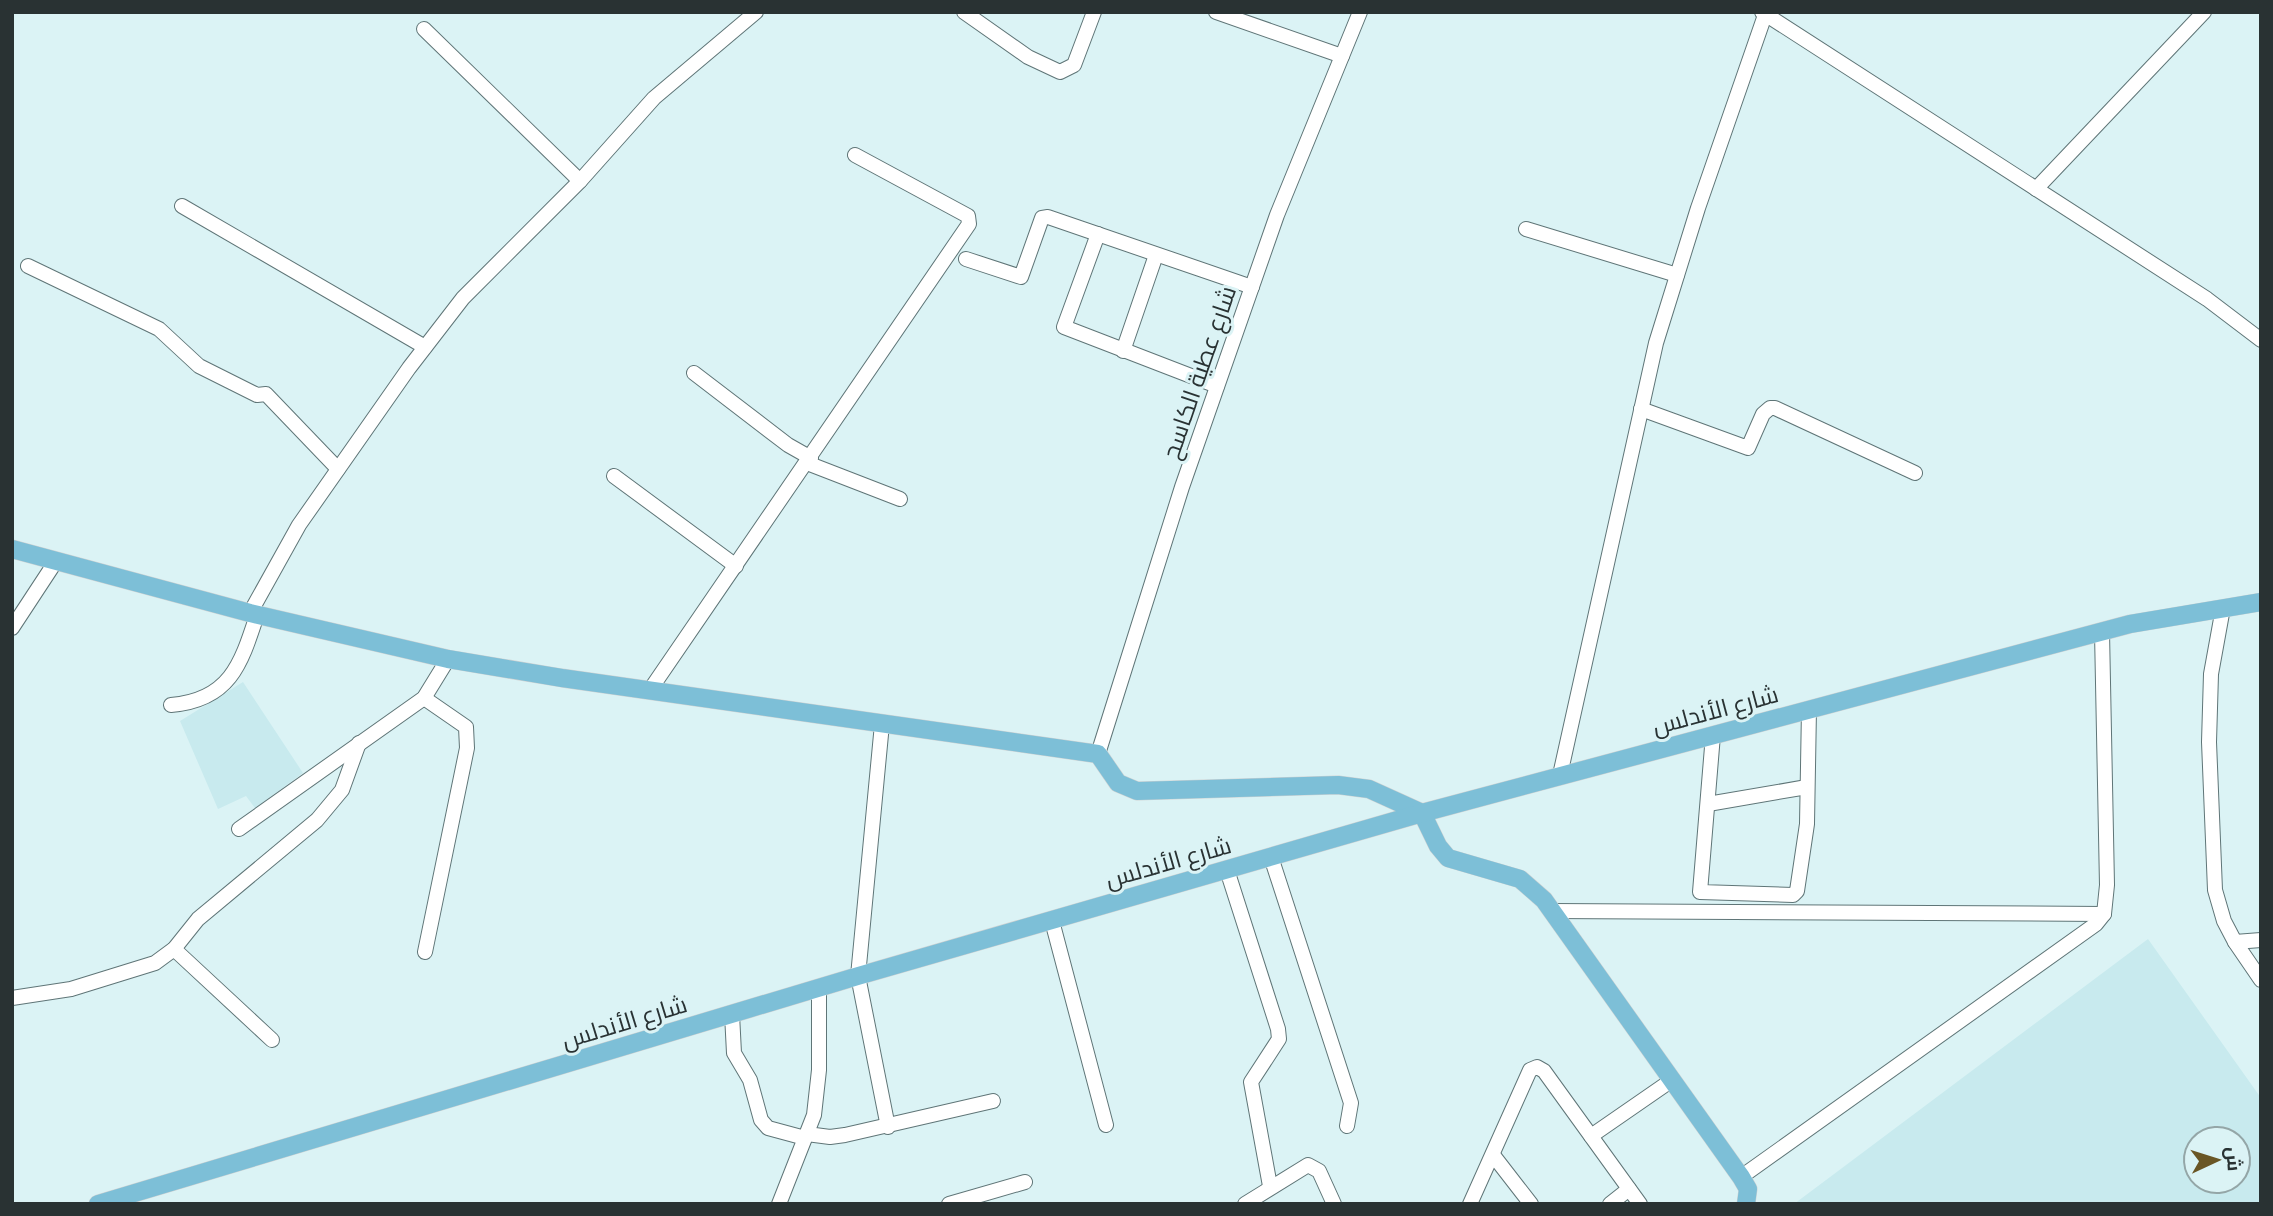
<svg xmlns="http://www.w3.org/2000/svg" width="2273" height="1216" viewBox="0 0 2273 1216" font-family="'Exo 2',Cairo,sans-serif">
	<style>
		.built { fill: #c8eaee; fill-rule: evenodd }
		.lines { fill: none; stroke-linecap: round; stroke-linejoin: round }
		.minor-casing { stroke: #5f7577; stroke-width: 16 }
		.major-casing { stroke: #d0d2d2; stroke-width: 19 }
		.minor { stroke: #fff; stroke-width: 14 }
		.major { stroke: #7dbfd7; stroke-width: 18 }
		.labels { text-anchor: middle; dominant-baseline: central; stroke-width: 6; stroke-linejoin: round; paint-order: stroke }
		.street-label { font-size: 24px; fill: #293233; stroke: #dbf3f5 }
	</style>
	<rect width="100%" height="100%" fill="#dbf3f5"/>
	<!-- built -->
	<g class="built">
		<path d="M243,682l60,91 -48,35 -9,-12 -28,13 -38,-88z"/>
		<path d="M2148,939l113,159v106h-467zM2196,1139h42v42h-42z"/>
	</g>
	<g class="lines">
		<!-- minor casing -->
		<g class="minor-casing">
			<g id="minor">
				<path d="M964,12l64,45 32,15 14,-7 20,-53"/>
				<path d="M1216,12l126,44"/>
				<path d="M1762,12l445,287 54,41"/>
				<path d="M424,29l156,152"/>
				<path d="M2036,189l168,-177"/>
				<path d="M182,206l243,141"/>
				<path d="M1526,229l151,46"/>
				<path d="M1098,234l-34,93 153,59"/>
				<path d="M966,259l55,18 21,-59 6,-1 204,70"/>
				<path d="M28,266l131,63 40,37 58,29 9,-1 72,75"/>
				<path d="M1123,351l33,-96"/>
				<path d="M694,373l94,72 23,13"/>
				<path d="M1641,409l107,39 15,-34 7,-6h5l140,65"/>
				<path d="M807,463l93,36"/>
				<path d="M614,476l122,90"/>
				<path d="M2223,608l-12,66 -2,68 6,148 9,31 11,21 26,38"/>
				<path d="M250,613l49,-88 110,-157 54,-70 117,-117 74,-83 102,-86"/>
				<path d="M12,628l44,-67"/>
				<path d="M650,690l319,-466 -1,-8 -113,-61"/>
				<path d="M424,698l42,29 1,21 -42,204"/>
				<path d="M171,705c59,-5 70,-41 86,-90"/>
				<path d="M882,724l-24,252 30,151"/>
				<path d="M1713,735l-13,157 93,3 4,-4 10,-67 2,-115"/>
				<path d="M1098,754l84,-267 95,-272 83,-203"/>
				<path d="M1560,775l96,-432 42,-135 67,-193"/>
				<path d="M1708,804l99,-17"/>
				<path d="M239,829l185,-131 24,-39"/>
				<path d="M1271,857l80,246 -4,23"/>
				<path d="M1227,870l51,159 1,10 -28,43 19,104"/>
				<path d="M1551,911l553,3"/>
				<path d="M1052,921l54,204"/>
				<path d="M2235,942l26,-2"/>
				<path d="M174,949l98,91"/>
				<path d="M12,998l59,-9 84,-26 19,-14 24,-30 119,-99 25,-30 17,-47"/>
				<path d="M732,1014l2,39 16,27 11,40 7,8 37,10"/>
				<path d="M807,1134l23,3 15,-2 148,-34"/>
				<path d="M1591,1136l81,-56"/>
				<path d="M1493,1155l38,49"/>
				<path d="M1741,1177l355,-253 8,-10 3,-29 -5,-253"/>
				<path d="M779,1204l35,-89 5,-45v-81"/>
				<path d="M949,1204l76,-22"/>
				<path d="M1245,1204l63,-39 11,6 15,33"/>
				<path d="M1470,1204l60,-134 7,-3 7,4 96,133"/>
				<path d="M1610,1204l19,-15"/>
			</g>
		</g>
		<!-- major casing -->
		<g class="major-casing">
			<g id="major">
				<path d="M12,549l238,64 198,46 114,19 536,76 20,29 19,8 201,-6 31,4 53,24 16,33 10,12 72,21 24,21 197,277 7,12 -2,15"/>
				<path d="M98,1204l760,-228 564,-163 708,-189 131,-22"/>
			</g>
		</g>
		<!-- minor -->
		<use href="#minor" class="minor"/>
		<!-- major -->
		<use href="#major" class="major"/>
	</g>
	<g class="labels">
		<!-- street labels -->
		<g class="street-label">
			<text transform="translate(1198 372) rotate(-71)">شارع عطية الكاسح</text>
			<text transform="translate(1715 709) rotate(-15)">شارع الأندلس</text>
			<text transform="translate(1168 861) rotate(-16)">شارع الأندلس</text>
			<text transform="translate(624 1021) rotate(-17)">شارع الأندلس</text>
		</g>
	</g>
	<!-- border -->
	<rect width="2273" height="1216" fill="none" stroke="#293233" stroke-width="28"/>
	<!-- north arrow -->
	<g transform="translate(2217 1160) rotate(86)"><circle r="33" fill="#dbf3f5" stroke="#94a6a7" stroke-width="2"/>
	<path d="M0-5L12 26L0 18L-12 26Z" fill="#6a5625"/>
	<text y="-10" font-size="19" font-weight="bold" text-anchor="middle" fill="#293233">ش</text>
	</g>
</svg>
